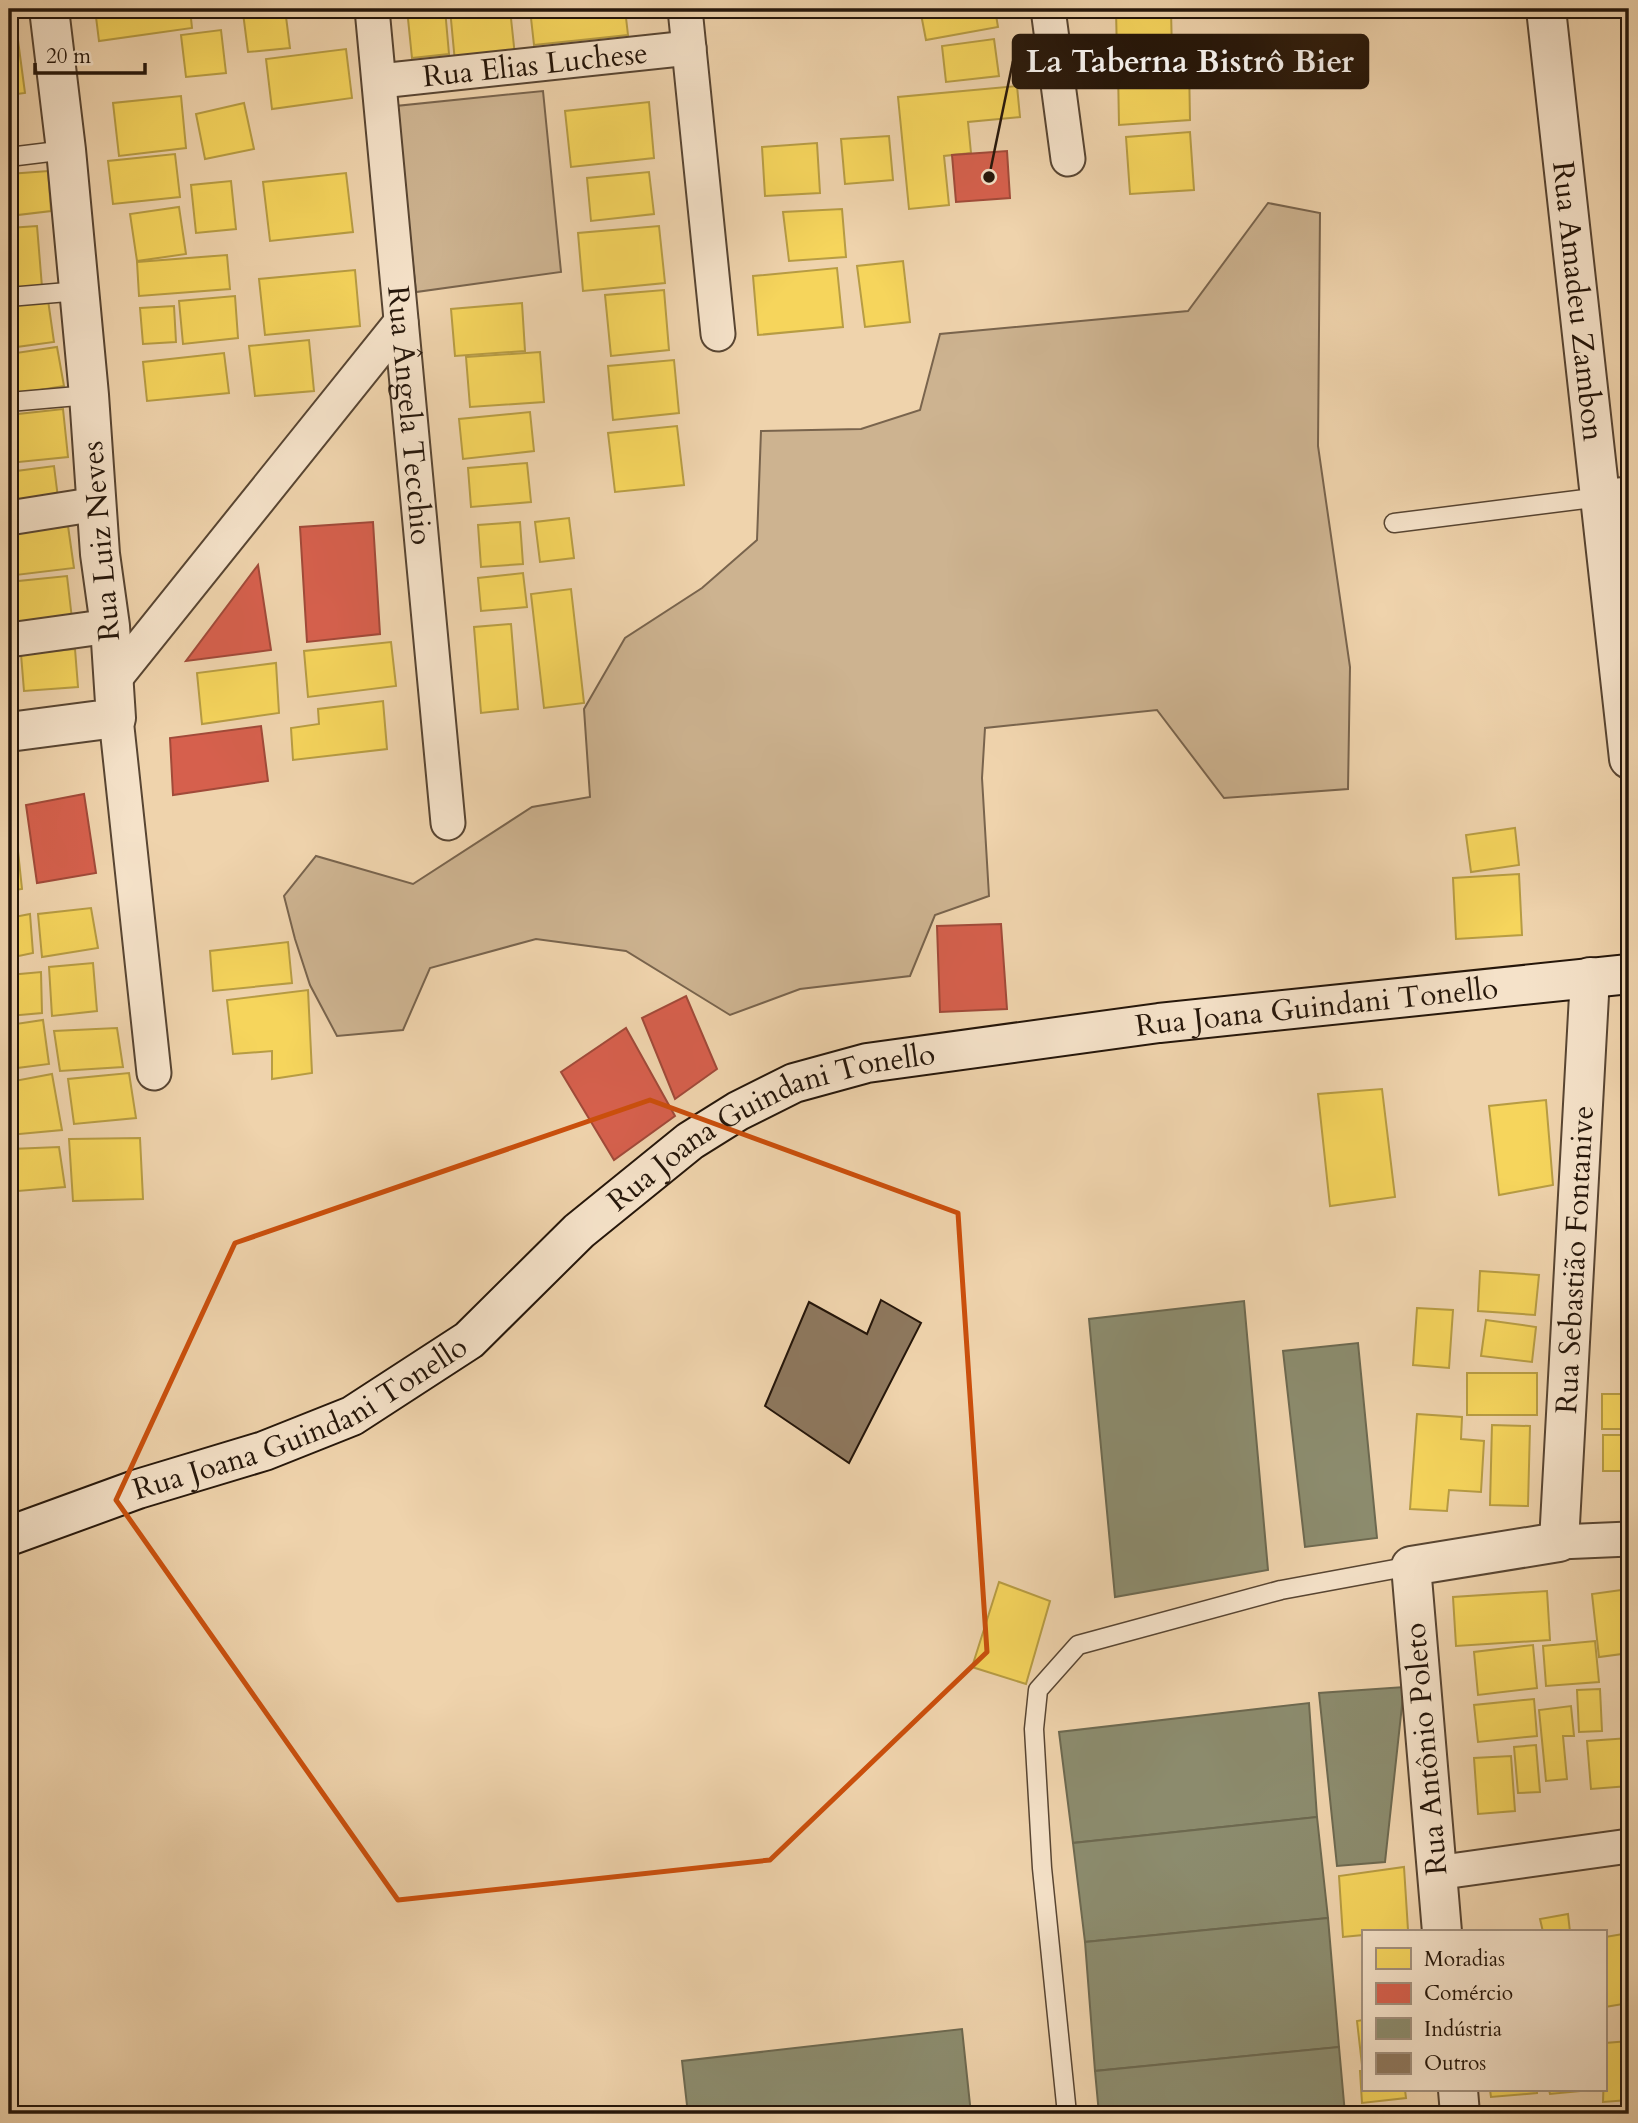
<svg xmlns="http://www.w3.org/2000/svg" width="1638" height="2123" viewBox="0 0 1638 2123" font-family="Cardo,serif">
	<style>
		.green { fill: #cdb390; stroke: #79644d; stroke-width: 2 }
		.homes { fill: #f6d55c; stroke: #b79c43; stroke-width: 2 }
		.shops { fill: #d6604d; stroke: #a14a39; stroke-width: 2 }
		.industry { fill: #8c8c6e; stroke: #6d6950; stroke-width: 2 }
		.building { fill: #8e785e; stroke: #25160a; stroke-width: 2 }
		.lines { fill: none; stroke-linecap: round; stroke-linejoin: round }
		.service-casing { stroke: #584532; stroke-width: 21 }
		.minor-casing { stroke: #584532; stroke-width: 37 }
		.tertiary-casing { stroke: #584532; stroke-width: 42 }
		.secondary-casing { stroke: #25160a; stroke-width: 42 }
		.service { stroke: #f5e2c9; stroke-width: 18 }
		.minor { stroke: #f5e2c9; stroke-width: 33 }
		.tertiary { stroke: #f5e2c9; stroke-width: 38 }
		.secondary { stroke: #f5e2c9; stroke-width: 38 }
		.marked { fill: none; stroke: #cb4f0c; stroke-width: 5; stroke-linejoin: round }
		.labels { text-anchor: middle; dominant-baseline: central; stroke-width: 7; stroke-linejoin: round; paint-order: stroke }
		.street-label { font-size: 30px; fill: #25160a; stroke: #f5e2c9 }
		.leader { fill: none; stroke: #25160a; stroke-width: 2.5 }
		.callout-dot { fill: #25160a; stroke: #f5e2c9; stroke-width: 2.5 }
		.callout { fill: #25160a; stroke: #25160a; stroke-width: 2.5 }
		.callout-label { font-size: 32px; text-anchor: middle; font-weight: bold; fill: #fff }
	</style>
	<rect width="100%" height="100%" fill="#efd3ac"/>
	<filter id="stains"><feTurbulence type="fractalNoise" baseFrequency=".00286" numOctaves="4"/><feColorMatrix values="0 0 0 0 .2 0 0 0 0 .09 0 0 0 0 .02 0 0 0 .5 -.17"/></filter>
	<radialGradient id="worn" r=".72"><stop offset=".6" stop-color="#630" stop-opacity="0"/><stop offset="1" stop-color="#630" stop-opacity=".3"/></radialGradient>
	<!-- green -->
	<g class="green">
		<path d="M543,91l18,181 -145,20 -20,-186z"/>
		<path d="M1268,203l52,10 -2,233 32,221 -2,122 -124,9 -67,-88 -172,18 -3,50 7,118 -54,19 -25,61 -110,13 -70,26 -104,-64 -90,-12 -106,29 -27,62 -66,6 -27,-51 -15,-46 -11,-43 32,-40 97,28 119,-77 58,-10 -6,-88 41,-71 77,-50 55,-48 4,-109 100,-2 59,-19 20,-76 248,-23z"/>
	</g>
	<!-- homes -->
	<g class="homes">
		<path d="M95,9h95l2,19 -93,13z"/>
		<path d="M285,9l5,39 -42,4 -5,-39z"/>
		<path d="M407,9h38l4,45 -37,4z"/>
		<path d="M450,9h60l5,47 -60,6z"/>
		<path d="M530,9h95l3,26 -94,10z"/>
		<path d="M735,9h38l-38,3z"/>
		<path d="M920,9h75l3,18 -72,13z"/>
		<path d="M1116,9h55l1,45 -55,2z"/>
		<path d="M221,30l5,43 -40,4 -5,-42z"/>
		<path d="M17,33l8,60 -16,2v-61z"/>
		<path d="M994,39l5,37 -53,6 -4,-36z"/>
		<path d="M346,49l6,49 -80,11 -6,-50z"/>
		<path d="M1189,64l1,56 -71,5 -1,-55z"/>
		<path d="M1017,86l3,31 -52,5 3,31 -27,3 5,49 -40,4 -11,-112z"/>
		<path d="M181,96l5,52 -67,8 -6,-53z"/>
		<path d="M649,102l5,56 -83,9 -6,-56z"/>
		<path d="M244,103l10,46 -49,10 -9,-45z"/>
		<path d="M9,105h3l6,47 -9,1z"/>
		<path d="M1190,132l4,58 -64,4 -4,-57z"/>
		<path d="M889,136l4,44 -48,4 -4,-45z"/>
		<path d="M817,143l3,50 -55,3 -3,-49z"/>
		<path d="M175,154l5,43 -67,7 -5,-43z"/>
		<path d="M48,171l3,40 -42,5v-42z"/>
		<path d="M649,172l5,42 -63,7 -4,-43z"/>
		<path d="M346,173l7,59 -83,9 -7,-59z"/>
		<path d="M231,181l5,48 -40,4 -5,-48z"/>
		<path d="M179,207l7,47 -49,7 -7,-47z"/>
		<path d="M842,209l4,48 -57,4 -6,-49z"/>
		<path d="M37,226l5,61 -33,2v-61z"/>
		<path d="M659,226l6,57 -82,8 -5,-58z"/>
		<path d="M227,255l3,34 -91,7 -2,-34z"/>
		<path d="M903,261l7,61 -45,5 -8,-61z"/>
		<path d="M837,268l6,59 -85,8 -5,-59z"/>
		<path d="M355,270l5,56 -95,9 -6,-56z"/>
		<path d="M664,290l5,60 -58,6 -6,-61z"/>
		<path d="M235,296l3,42 -55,6 -4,-43z"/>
		<path d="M48,300l6,42 -45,6v-42z"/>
		<path d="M522,303l3,48 -70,5 -4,-47z"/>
		<path d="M174,306l2,36 -33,2 -3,-36z"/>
		<path d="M309,340l5,51 -59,5 -6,-50z"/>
		<path d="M57,347l7,39 -55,9v-41z"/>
		<path d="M540,352l4,50 -74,5 -4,-50z"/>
		<path d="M224,353l5,40 -82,8 -4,-39z"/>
		<path d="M674,360l5,53 -66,7 -5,-54z"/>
		<path d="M63,409l5,48 -59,6v-48z"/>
		<path d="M530,412l4,39 -71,8 -4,-40z"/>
		<path d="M677,426l7,59 -69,7 -7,-59z"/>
		<path d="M527,463l4,39 -60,5 -3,-39z"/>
		<path d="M54,466l5,40 -50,6v-40z"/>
		<path d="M569,518l5,40 -34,4 -5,-40z"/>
		<path d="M520,522l3,42 -42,3 -3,-42z"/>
		<path d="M68,526l6,42 -58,7 -6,-41z"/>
		<path d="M523,573l4,34 -46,4 -3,-33z"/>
		<path d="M67,576l5,43 -58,7 -5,-44z"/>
		<path d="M571,589l13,114 -40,5 -13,-114z"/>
		<path d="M511,624l7,85 -37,4 -7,-86z"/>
		<path d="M391,642l5,44 -88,11 -4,-46z"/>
		<path d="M75,649l3,38 -54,4 -3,-37z"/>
		<path d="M276,663l3,50 -77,11 -5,-51z"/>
		<path d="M383,701l4,48 -94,11 -2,-32 28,-4 -1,-15z"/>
		<path d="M15,823l7,66 -13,2v-67z"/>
		<path d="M1515,828l4,37 -48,7 -5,-37z"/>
		<path d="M1519,874l3,61 -66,4 -3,-61z"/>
		<path d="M91,908l7,40 -56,9 -4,-43z"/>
		<path d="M30,914l3,39 -24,5v-40z"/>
		<path d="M288,942l4,41 -79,8 -3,-40z"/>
		<path d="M93,963l4,48 -45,5 -3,-49z"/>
		<path d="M41,972l1,41 -33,3v-41z"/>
		<path d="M308,990l4,83 -40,6v-28l-39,3 -6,-54z"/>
		<path d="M43,1020l6,44 -40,5v-44z"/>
		<path d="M117,1028l6,39 -63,4 -6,-40z"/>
		<path d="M129,1073l7,45 -62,6 -6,-45z"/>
		<path d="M52,1074l10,56 -53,5v-53z"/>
		<path d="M1382,1089l13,108 -65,9 -12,-112z"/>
		<path d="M1546,1100l7,85 -54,10 -10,-89z"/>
		<path d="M140,1138l3,61 -70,2 -4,-62z"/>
		<path d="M59,1147l6,40 -47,4 -7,-42z"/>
		<path d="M1628,1151h1v37h-4z"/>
		<path d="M1480,1271l59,4 -4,40 -57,-4z"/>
		<path d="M1417,1308l36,2 -4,58 -36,-3z"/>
		<path d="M1486,1320l50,7 -4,35 -51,-6z"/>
		<path d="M1629,1334v39l-3,-1z"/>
		<rect x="1467" y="1373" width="70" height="42"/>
		<rect x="1602" y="1394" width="27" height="35"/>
		<path d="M1417,1414l45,3 -1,22 23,2 -3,51 -32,-2 -2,21 -37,-2z"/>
		<path d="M1492,1425l38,1 -2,80 -38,-1z"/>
		<rect x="1603" y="1435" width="26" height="36"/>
		<path d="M999,1582l51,19 -24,83 -54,-17z"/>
		<path d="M1629,1589v64l-30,4 -7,-63z"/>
		<path d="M1547,1591l3,49 -94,6 -3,-49z"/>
		<path d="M1595,1641l4,41 -53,4 -3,-40z"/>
		<path d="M1533,1645l4,43 -59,7 -4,-43z"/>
		<path d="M1600,1689l2,42 -23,1 -2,-42z"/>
		<path d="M1534,1699l3,37 -59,6 -4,-37z"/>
		<path d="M1571,1706l3,30h-11l4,43 -21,2 -7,-71z"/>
		<path d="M1629,1738v48l-38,3 -4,-48z"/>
		<path d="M1536,1745l4,47 -22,1 -4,-46z"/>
		<path d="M1511,1756l4,55 -37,3 -4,-56z"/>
		<path d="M1404,1867l4,63 -45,2v3l-20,2 -4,-61z"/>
		<path d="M1568,1914l2,18h-27l-3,-13z"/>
		<path d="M1629,1933v70l-24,4v-70z"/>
		<path d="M1363,2020v45h-1l-5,-44z"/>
		<path d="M1629,2041v59l-26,2 2,-59z"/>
		<path d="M1360,2071h3v19h42l1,8 -44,5z"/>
		<path d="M1490,2090h47v3l-46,4z"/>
		<path d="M1549,2090h42l-41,4z"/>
		<path d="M1417,2109v5h-50z"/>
	</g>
	<!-- shops -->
	<g class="shops">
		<path d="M1007,151l3,47 -54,4 -4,-47z"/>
		<path d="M373,522l7,112 -73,8 -7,-115z"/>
		<path d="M258,565l13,85 -85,11z"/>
		<path d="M261,726l7,55 -95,14 -3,-57z"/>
		<path d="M84,794l12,79 -59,10 -11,-78z"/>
		<path d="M1001,924l6,85 -67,3 -3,-86z"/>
		<path d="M686,996l31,73 -42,30 -33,-81z"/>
		<path d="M626,1028l49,88 -61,44 -53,-88z"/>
	</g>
	<!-- industry -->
	<g class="industry">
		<path d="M1244,1301l24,269 -153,27 -26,-278z"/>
		<path d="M1358,1343l19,195 -72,9 -22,-196z"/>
		<path d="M1404,1687l-19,175 -48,4 -18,-173z"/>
		<path d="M1309,1703l8,114 -244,26 -14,-111z"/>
		<path d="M1317,1817l11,101 -243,24 -12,-99z"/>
		<path d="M1328,1918l11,129 -244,24 -10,-129z"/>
		<path d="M962,2029l9,85h-283l-6,-53z"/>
		<path d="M1339,2047l6,67h-246l-4,-43z"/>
	</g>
	<!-- building -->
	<path class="building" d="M881,1300l40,23 -72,140 -84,-57 44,-104 58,32z"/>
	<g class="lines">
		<!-- service casing -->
		<g class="service-casing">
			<g id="service">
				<path d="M9,157l57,-7"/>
				<path d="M9,297l70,-6"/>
				<path d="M9,402l80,-7"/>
				<path d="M1394,523l207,-26"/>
				<path d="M1067,2114l-25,-246 -8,-139 4,-39 40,-45 203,-55 130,-24"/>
			</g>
		</g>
		<!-- minor casing -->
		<g class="minor-casing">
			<g id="minor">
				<path id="s1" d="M372,9l76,814"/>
				<path d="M685,9l33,325"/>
				<path d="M1048,9l20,150"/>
				<path id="s2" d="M380,81l309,-33"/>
				<path d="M1601,497l28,-3"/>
				<path d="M9,518l88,-14"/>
				<path d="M9,640l101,-14"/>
				<path d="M113,681l288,-359"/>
				<path d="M116,718l38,355"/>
				<path d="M1559,1542l70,-3"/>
				<path d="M1436,1873l193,-27"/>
			</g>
		</g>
		<!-- tertiary casing -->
		<g class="tertiary-casing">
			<g id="tertiary">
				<path id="s3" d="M1546,9l83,750"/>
				<path d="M9,732l107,-14 -6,-92 -10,-72 -11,-159 -23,-245 -17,-141"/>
				<path id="s4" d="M1442,1932l-31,-366 148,-24 31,-565"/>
				<path d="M1458,2090l2,24"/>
			</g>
		</g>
		<!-- secondary casing -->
		<g class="secondary-casing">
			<g id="secondary">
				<path id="s5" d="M9,1536l129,-47 126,-38 88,-35 117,-76 110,-109 111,-90 48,-30 56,-28 73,-20 292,-40 470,-49"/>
			</g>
		</g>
		<!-- service -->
		<use href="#service" class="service"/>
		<!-- minor -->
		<use href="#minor" class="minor"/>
		<!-- tertiary -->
		<use href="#tertiary" class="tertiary"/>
		<!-- secondary -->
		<use href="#secondary" class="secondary"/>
	</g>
	<!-- marked area -->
	<path class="marked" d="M650,1100l308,113 29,439 -217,208 -372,40 -282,-400 119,-257z"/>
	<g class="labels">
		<!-- street labels -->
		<g class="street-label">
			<text stroke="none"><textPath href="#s2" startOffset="156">Rua Elias Luchese</textPath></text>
			<text stroke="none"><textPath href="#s3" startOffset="294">Rua Amadeu Zambon</textPath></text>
			<text stroke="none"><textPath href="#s1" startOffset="408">Rua Ângela Tecchio</textPath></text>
			<text transform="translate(101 541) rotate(-95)">Rua Luiz Neves</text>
			<text stroke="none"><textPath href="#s5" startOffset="1449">Rua Joana Guindani Tonello</textPath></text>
			<text stroke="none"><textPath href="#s5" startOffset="882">Rua Joana Guindani Tonello</textPath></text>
			<text stroke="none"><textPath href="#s4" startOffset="800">Rua Sebastião Fontanive</textPath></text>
			<text stroke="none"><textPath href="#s5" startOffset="315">Rua Joana Guindani Tonello</textPath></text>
			<text transform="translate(1426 1749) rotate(-95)">Rua Antônio Poleto</text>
		</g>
	</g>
	<!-- callouts -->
	<path class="leader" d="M989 177L1013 61"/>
	<circle class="callout-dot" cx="989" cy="177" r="7"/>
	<rect class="callout" x="1013" y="35" width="355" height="53" rx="7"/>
	<g class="callout-label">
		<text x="1190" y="72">La Taberna Bistrô Bier</text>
	</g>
	<!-- margin -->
	<rect width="1638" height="2123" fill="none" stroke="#efd3ac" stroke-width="35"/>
	<rect x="10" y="10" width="1617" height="2102" fill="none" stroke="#25160a" stroke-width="3.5"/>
	<rect x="18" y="18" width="1603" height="2088" fill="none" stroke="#25160a" stroke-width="2"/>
	<!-- legend -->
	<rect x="1362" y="1930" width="245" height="161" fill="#f5e2c9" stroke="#a2907d" stroke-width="2"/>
	<rect x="1376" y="1948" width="35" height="21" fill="#f6d55c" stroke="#a2907d" stroke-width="2"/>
	<text x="1424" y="1966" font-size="21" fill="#25160a">Moradias</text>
	<rect x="1376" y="1983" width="35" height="21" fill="#d6604d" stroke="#a2907d" stroke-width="2"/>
	<text x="1424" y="2000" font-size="21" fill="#25160a">Comércio</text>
	<rect x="1376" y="2018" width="35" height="21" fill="#8c8c6e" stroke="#a2907d" stroke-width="2"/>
	<text x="1424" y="2036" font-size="21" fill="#25160a">Indústria</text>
	<rect x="1376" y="2053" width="35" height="21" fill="#8e785e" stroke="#a2907d" stroke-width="2"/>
	<text x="1424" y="2070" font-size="21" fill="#25160a">Outros</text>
	<!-- scale -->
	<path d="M35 63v10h110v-10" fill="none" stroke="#25160a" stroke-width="3.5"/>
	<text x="46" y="63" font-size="21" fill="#25160a" stroke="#f5e2c9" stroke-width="5" paint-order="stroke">20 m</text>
	<rect width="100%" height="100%" filter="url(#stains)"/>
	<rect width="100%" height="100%" fill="url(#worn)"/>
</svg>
